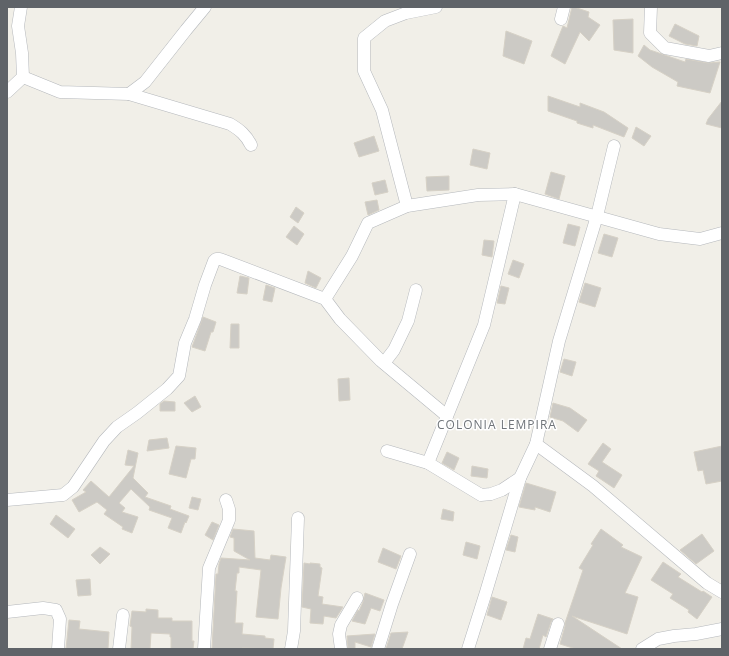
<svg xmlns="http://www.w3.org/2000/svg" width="729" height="656" viewBox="0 0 729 656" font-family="'Open Sans',sans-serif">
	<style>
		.building { fill: #cccac5; stroke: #d6d1c6 }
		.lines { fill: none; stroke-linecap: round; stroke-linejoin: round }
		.minor-casing { stroke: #b5b8bc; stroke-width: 13 }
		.minor { stroke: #fff; stroke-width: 12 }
		.labels { text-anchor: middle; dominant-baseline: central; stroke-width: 3; stroke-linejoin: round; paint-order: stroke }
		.neighbourhood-label { font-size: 12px; letter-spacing: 1px; fill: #70757a; stroke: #fff }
	</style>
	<rect width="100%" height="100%" fill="#f1efe8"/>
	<!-- building -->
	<g class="building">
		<path d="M572,7h2l15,5 -1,5 12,8 -11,16 -9,-9 -15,32 -14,-8 12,-30 4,2z"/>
		<path d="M633,19v34l-19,-3 -1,-30z"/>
		<path d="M675,24l24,12 -2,10 -12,-2 -16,-8z"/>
		<path d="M506,31l26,10 -8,23 -21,-8z"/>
		<path d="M644,45l6,5 35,12 1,-3 22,4 12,-1 -10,31 -33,-7 1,-4 -26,-15 -14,-11z"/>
		<path d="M548,96l32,11v-4l24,9 24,16 -4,9 -31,-12v3l-16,-5v-2l-29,-10z"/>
		<path d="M722,101v27l-16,-4 2,-5z"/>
		<path d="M636,127l15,9 -7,10 -12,-8z"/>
		<path d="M374,136l5,15 -20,6 -5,-14z"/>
		<path d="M473,149l17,4 -3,16 -17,-4z"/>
		<path d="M551,172l14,4 -6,23 -14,-5z"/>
		<path d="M449,176v14l-22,1 -1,-14z"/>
		<path d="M385,180l3,12 -13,3 -3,-12z"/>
		<path d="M377,200l2,10 -11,5 -3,-13z"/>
		<path d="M296,207l8,6 -6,10 -8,-6z"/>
		<path d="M568,224l12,3 -5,19 -12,-3z"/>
		<path d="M294,226l10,8 -7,11 -11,-8z"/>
		<path d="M604,234l14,4 -6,19 -14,-4z"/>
		<path d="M484,240l10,1 -2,16 -10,-2z"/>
		<path d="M513,260l11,4 -5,14 -11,-4z"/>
		<path d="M308,271l13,7 -5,10 -11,-5z"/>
		<path d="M240,276l9,2 -2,16 -10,-1z"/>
		<path d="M585,283l16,5 -6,19 -16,-5z"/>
		<path d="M266,285l9,3 -3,14 -9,-2z"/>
		<path d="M501,286l8,2 -4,16 -8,-1z"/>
		<path d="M203,317l13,5 -3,10h-2l-6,19 -13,-4z"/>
		<path d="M231,324h8v24h-9z"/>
		<path d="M564,359l12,3 -4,14 -12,-4z"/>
		<path d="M349,378l1,22 -11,1 -1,-22z"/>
		<path d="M195,396l6,11 -9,5 -8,-9z"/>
		<path d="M164,401l11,1v9h-15v-7z"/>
		<path d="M553,403l17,5 17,12 -9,12 -15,-11 -13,-4z"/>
		<path d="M167,438l2,10 -22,3 2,-11z"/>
		<path d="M603,443l8,6 -9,13 20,13 -8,13 -18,-12 3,-5 -11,-7z"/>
		<path d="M176,446l20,2 -1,11h-4l-5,19 -17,-4z"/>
		<path d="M722,446v35l-16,3 -3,-14 -5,1 -4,-19z"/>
		<path d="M128,450l10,3 -5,25 15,15 -3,4 26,9 -1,3 19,7 -3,7 -1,-1 -4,11 -13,-5 4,-10 -23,-8 1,-3 -19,-18 -12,14 6,5 -3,4 16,5 -6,16 -10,-4 1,-2 -19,-13 3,-4 -10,-8 -18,10 -7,-12 14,-8 -3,-2 8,-9 18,16 25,-31 -9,-1z"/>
		<path d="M447,452l12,6 -5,12 -12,-7z"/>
		<path d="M472,466l16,3 -1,9 -16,-2z"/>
		<path d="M526,483l30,9 -6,20 -15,-5v3l-16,-3z"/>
		<path d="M192,497l9,2 -3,11 -9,-2z"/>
		<path d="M443,509l11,3 -1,9 -12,-2z"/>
		<path d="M56,515l19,14 -7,9 -18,-14z"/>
		<path d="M212,522l7,3 -6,15 -8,-5z"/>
		<path d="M233,529l21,2 1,27 15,2 1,-5 15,2 -5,31 -3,31 -22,-2 5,-47 -22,-3v6h-2l-2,18h2l-2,32h8l-1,11 23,2v2l9,1 -1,10 -31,-1v1h-30l4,-75h2l1,-10 2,-6 29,2 -16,-9v-13l-4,-1z"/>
		<path d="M601,529l22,16 -2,2 21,10 -17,36 13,4 -11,37 -55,-18 50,33h-46l-16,-5 5,-18v-3l18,-53 -4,-2 14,-23 -2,-1z"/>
		<path d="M702,534l12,17 -18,13 -16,-14z"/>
		<path d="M511,535l7,2 -3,15 -9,-2z"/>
		<path d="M466,542l14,4 -3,13 -14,-4z"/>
		<path d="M100,547l10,7 -10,10 -9,-9z"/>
		<path d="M383,548l18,8 -5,13 -18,-7z"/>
		<path d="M663,562l18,12 -3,3 24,15 1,-1 9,6 -15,22 -9,-7 1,-2 -19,-12 3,-4 -22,-14z"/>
		<path d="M304,563l6,1v-1l10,1v3l2,1 -4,28 5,1 -1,7 21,3 -7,11 -12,-2 -1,8 -13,-1 1,-14 -9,-2z"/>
		<path d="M90,579l1,16 -13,1 -2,-16z"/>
		<path d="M365,593l19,7 -4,11 -9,-3 -6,16 -13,-3 6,-11 1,1 4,-9z"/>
		<path d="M492,597l15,5 -6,18 -14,-5z"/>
		<path d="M146,609l12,1v8h14v3h20v20h2l-1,8h-22v-12h-1v-3l-19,-1 -1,16h-19l1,-22 -2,-1 2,-15 14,1z"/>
		<path d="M538,614l15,5 -2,3 -5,15 -3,-2 -4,14h-16l3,-11 4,1z"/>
		<path d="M69,620l11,1 -1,8 30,3 -1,17h-42z"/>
		<path d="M408,632l-6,17h-16l5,-16z"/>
		<path d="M375,634l-4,13 -16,-5v7h-7l-1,-13z"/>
	</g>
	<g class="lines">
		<!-- minor casing -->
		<g class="minor-casing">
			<g id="minor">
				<path d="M651,7l-1,26 15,15 44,8 13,-3"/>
				<path d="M561,19l3,-12"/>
				<path d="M23,77l37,15 69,2 101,30c10,6 16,11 21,21"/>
				<path d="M7,92l16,-15 -1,-24 -4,-27 3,-19"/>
				<path d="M129,94l16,-12 41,-52 19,-23"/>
				<path d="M407,206l-25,-96 -18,-39v-33l21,-17 21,-8 30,-6"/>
				<path d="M325,299l27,-43 16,-33 39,-17 71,-11 37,-1 144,40 41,5 22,-6"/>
				<path d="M384,363l10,-13 14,-29 8,-31"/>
				<path d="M536,444l57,42 114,97 15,9"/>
				<path d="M387,451l41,12 53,32 10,-1 11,-4 18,-12"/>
				<path d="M428,463l56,-138 31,-131"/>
				<path d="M7,500l56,-5 10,-8 31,-46 13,-14 20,-14 30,-24 12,-13 6,-33 10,-24 10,-34 9,-24 2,-2h4l105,40 15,20 41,42 66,55"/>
				<path d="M7,612l36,-4 13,2 4,9 -2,30"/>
				<path d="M119,649l4,-34"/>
				<path d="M204,649l5,-81 20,-48v-11l-3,-9"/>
				<path d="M291,649l3,-18 4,-113"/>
				<path d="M341,649l-2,-15 2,-9 16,-27"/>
				<path d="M378,649l14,-45 18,-50"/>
				<path d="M468,649l18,-57 34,-114 16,-34 23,-103 38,-125 17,-70"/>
				<path d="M550,649l8,-25"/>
				<path d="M642,649l16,-10 16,-3 22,-2 26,-5"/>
			</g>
		</g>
		<!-- minor -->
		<use href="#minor" class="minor"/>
	</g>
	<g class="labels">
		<!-- neighbourhood labels -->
		<g class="neighbourhood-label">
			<text x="497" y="424">COLONIA LEMPIRA</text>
		</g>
	</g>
	<!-- border -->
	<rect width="729" height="656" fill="none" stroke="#5f6368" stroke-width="16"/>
</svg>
